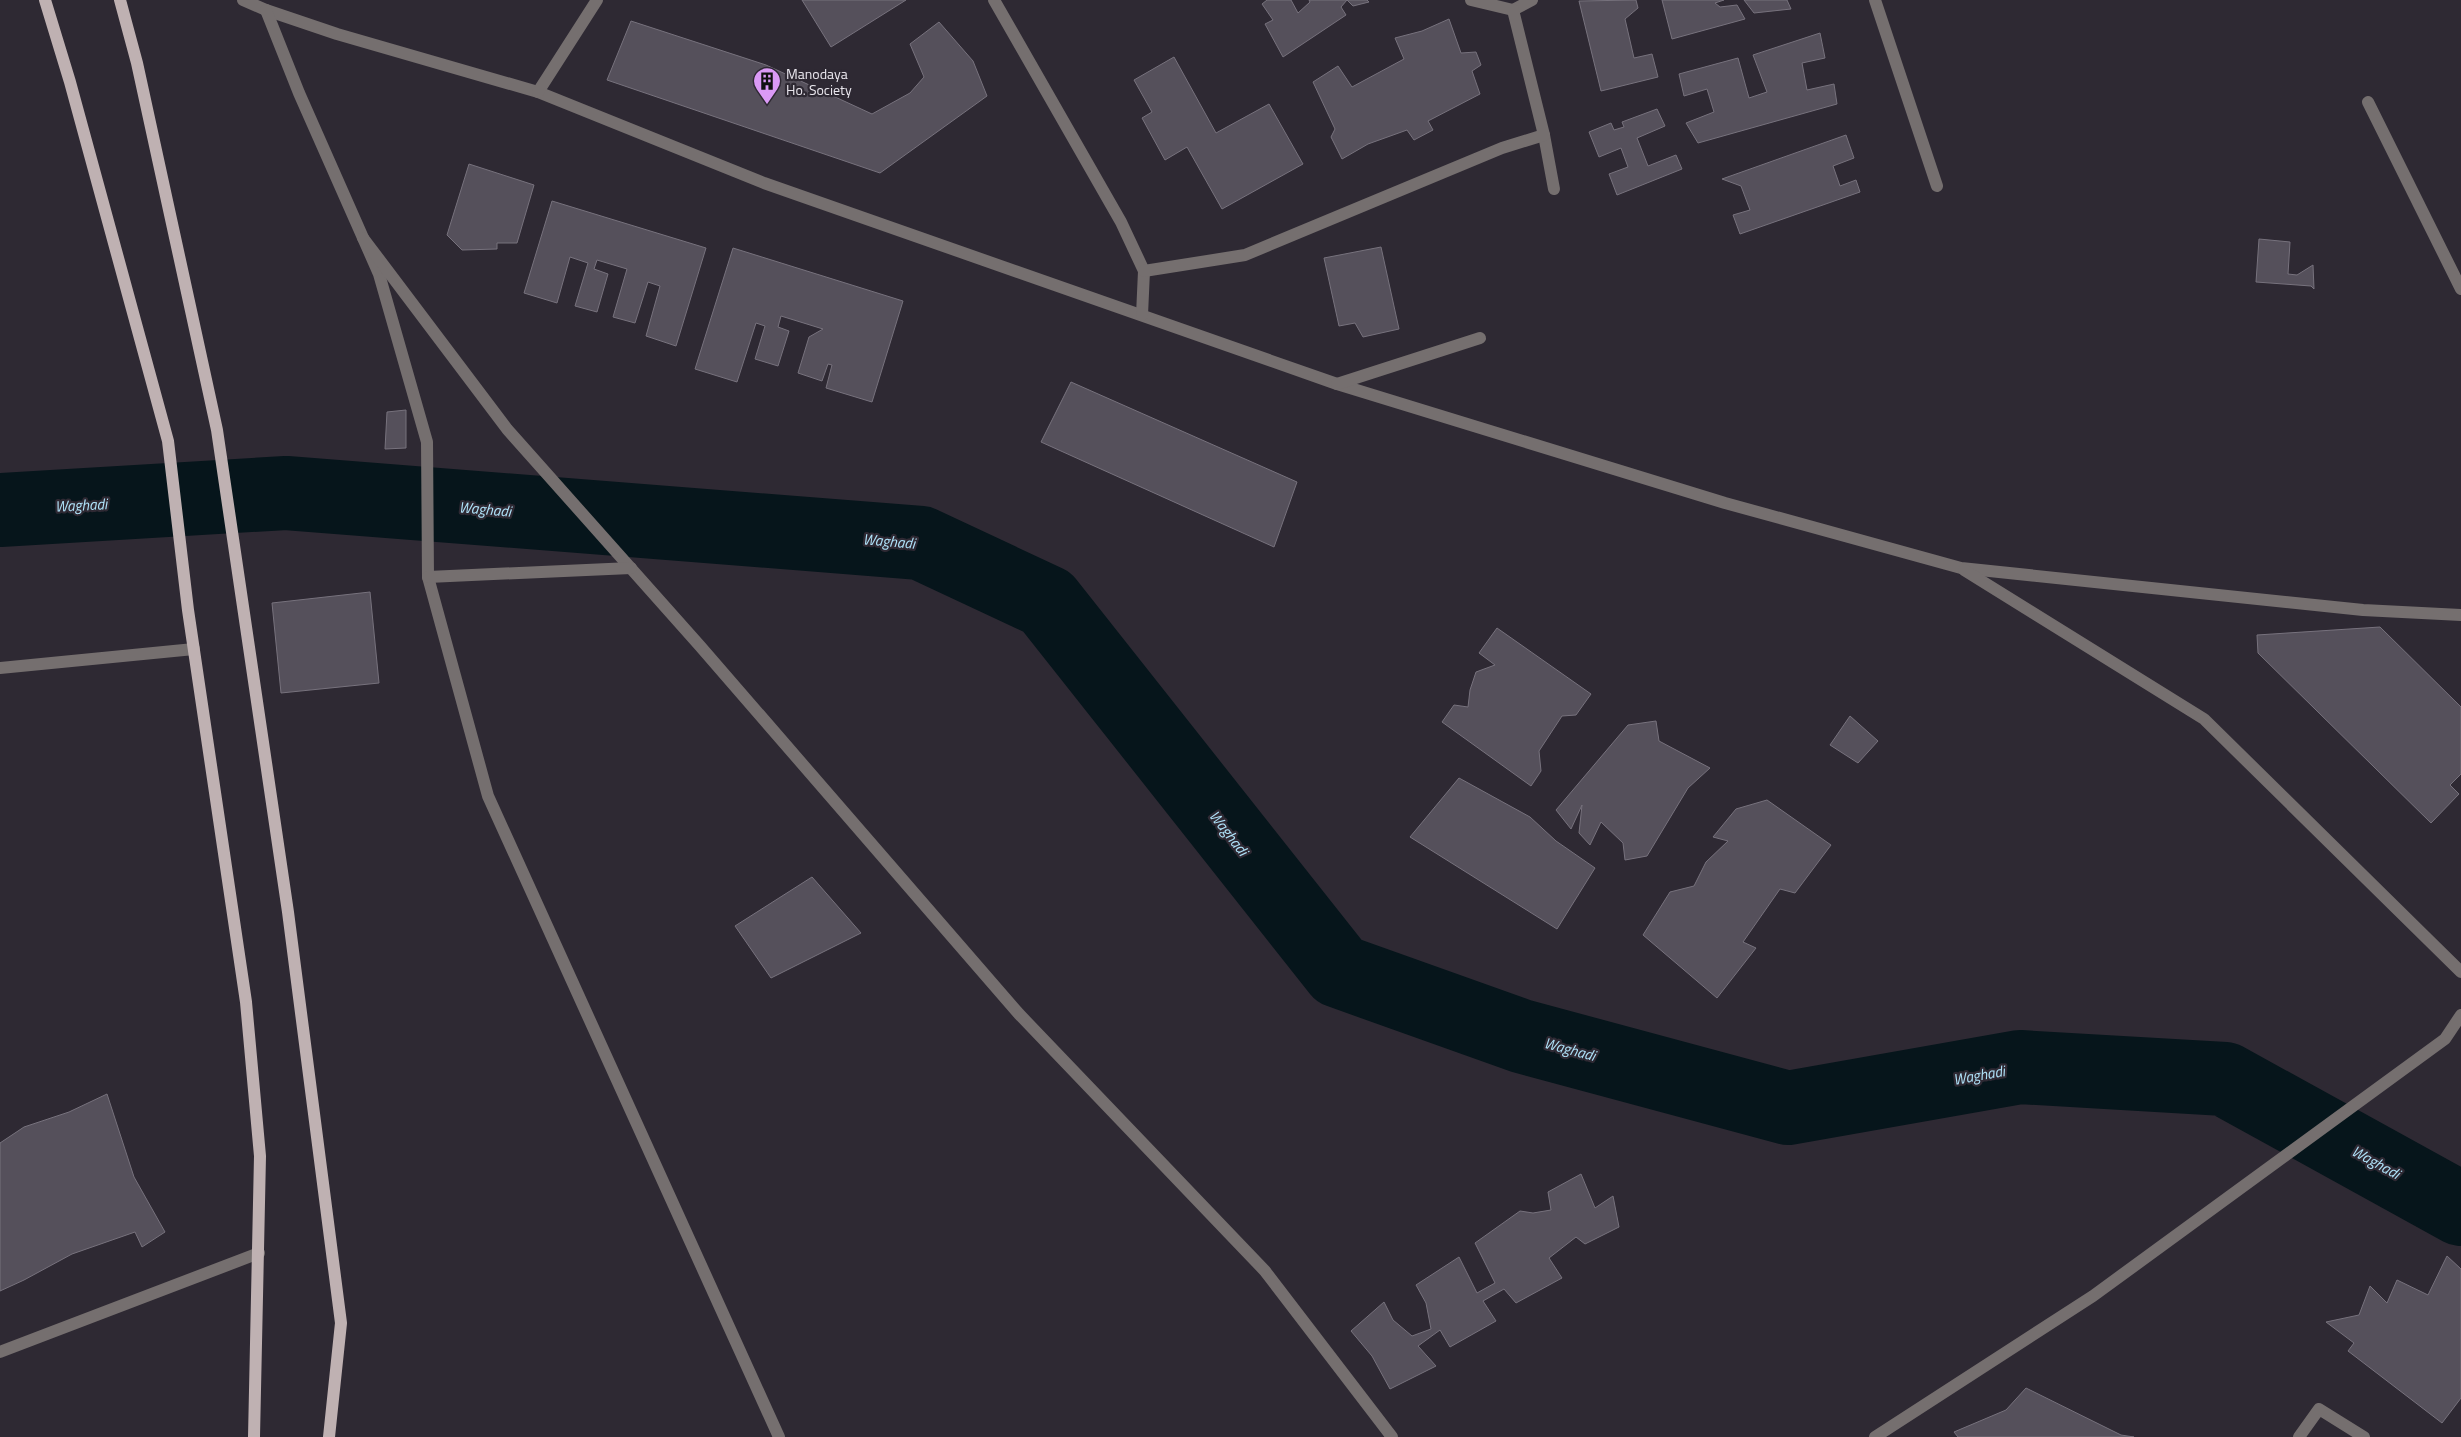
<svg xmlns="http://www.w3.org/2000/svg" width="2461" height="1437" viewBox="0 0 2461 1437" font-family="'Titillium Web',sans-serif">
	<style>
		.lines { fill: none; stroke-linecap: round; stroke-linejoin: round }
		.river { stroke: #06151b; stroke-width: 74 }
		.building { fill: #55505b; stroke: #77727d }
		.minor { stroke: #756f6f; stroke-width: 12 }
		.major { stroke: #bfb1b2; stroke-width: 12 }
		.labels { text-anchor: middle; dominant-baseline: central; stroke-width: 4.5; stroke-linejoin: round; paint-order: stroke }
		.poi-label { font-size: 14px; fill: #eae7ee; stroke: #2e2933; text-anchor: start }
		.water-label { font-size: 15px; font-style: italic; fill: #b0e3fa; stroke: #2e2933 }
	</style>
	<rect width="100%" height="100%" fill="#2e2933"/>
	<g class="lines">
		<!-- river -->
		<path class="river" d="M0,510l286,-17 635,50 126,59 292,369 182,65 267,72 232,-41 205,12 236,130"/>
	</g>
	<!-- building -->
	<g class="building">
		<path d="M802,0h104l-75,47z"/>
		<path d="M1267,0h24l7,13 12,-11 -1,-2h58l2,2 -16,4 -6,-6 -6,7 5,8 -63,42 -18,-33 8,-4 -11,-16z"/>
		<path d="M1636,0l2,8 -13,11 9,39 18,-4 6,23 -57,14 -22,-90z"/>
		<path d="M1662,0h62l-9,3 5,4 17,-2 8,14 -73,20z"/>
		<path d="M1744,0h43l4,9 -37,4z"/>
		<path d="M1449,19l12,34 15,-1 5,13 -9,6 8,23 -52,27 5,9 -19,10 -7,-10 -39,14 -26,15 -11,-22 4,-8 -22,-47 25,-16 14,21 52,-28 -9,-21 27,-7z"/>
		<path d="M631,21l135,44 106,49 38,-21 14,-16 -14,-33 29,-22 34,39 14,35 -107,77 -273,-93z"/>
		<path d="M1820,33l5,25 -23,5 5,27 27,-6 3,20 -139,39 -12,-20 28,-11 -7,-23 -23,7 -5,-22 59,-16 11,40 18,-6 -14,-37z"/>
		<path d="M1174,57l42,76 53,-29 34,60 -81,45 -35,-62 -22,13 -23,-42 10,-6 -18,-32z"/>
		<path d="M1657,109l8,17 -28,12 11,28 28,-11 6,14 -65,26 -8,-21 19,-7 -7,-19 -22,9 -10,-25 22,-9 3,7 10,-3 -2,-5z"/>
		<path d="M1846,135l8,23 -21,8 7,20 16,-6 4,12 -120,42 -7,-19 17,-5 -9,-24 -19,-7z"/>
		<path d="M469,164l65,21 -17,58h-20v6l-35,1 -15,-15z"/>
		<path d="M552,201l154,47 -30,98 -30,-10 14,-50 -12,-4 -13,41 -22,-6 14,-48 -30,-9 -3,9 14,5 -11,38 -22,-6 13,-43 -18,-6 -13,46 -33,-10z"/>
		<path d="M2259,239l31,3 -2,32 9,1 16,-10 1,24 -3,-3 -55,-4z"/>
		<path d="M1381,247l18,82 -36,8 -8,-14 -16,3 -15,-68z"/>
		<path d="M733,248l170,53 -31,101 -46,-14 6,-23 -4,-1 -6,17 -24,-8 11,-36 14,-8 -42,-13 -3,11 11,4 -11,35 -23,-7 10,-33 -9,-3 -19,59 -42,-13z"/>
		<path d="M1071,382l226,100 -23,65 -233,-105z"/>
		<path d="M406,410v38l-21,1 2,-37z"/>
		<path d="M370,592l9,91 -98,10 -9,-90z"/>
		<path d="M2380,627l81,80v67l-11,11 9,9 -28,29 -173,-170 -1,-18z"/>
		<path d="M1497,628l94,66 -15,21 -14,1 -23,35 2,20 -10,15 -89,-64 12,-17 14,2 2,-17 6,-18 19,-7 -16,-12z"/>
		<path d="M1850,716l28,25 -20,22 -28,-18z"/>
		<path d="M1656,721l3,20 51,27 -22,20 -41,68 -22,4 -2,-17 -22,-21 -11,23 -11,-12 3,-28 -11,24 -15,-19 72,-85z"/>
		<path d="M1459,778l71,39 26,24 39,27 -38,61 -147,-92z"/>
		<path d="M1767,800l64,45 -36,48 -15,-4 -37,53 13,6 -39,50 -74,-63 27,-43 24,-6 12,-24 22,-21 -15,-4 23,-28z"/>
		<path d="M812,877l49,56 -90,45 -36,-52z"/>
		<path d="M107,1094l27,83 31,55 -23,15 -7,-15 -63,22 -48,26 -24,11v-148l24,-16 45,-15z"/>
		<path d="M1581,1174l14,34 18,-12 6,31 -34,17 -9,-7 -27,21 13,20 -46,25 -12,-14 -21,12 13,20 -46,26 -10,-17 -22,16 18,20 -46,23 -18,-33 -21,-25 33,-29 9,18 19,16 19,-7 -5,-26 -10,-18 43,-28 18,36 18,-10 -20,-40 45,-32 13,2 18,-3 -3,-18z"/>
		<path d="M2447,1256l14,13v129l-19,25 -94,-72 6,-8 -28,-21 33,-7 11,-29 17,17 10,-23 31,15z"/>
		<path d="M2026,1388l95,47 13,2h-176l-4,-5 52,-22z"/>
	</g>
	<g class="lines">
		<!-- minor -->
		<g class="minor">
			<path d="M243,0l23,10 71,24 201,58 226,91 573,201 388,119 236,65 402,42 98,5"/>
			<path d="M994,0l127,222 23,49 -2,44"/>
			<path d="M1875,0l62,186"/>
			<path d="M266,10l33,83 80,181 48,168 1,135 60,219 291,641"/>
			<path d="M1513,10l19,-10"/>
			<path d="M538,92l59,-92"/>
			<path d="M2368,102l93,187"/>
			<path d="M1544,135l10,54"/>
			<path d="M363,238l144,191 193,217 319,368 246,257 127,166"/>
			<path d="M1144,271l101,-16 257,-107 42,-13 -31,-125 -42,-10"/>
			<path d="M1337,384l143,-46"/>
			<path d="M1964,570l240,149 257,253"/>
			<path d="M428,577l203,-9"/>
			<path d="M0,668l194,-19"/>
			<path d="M0,1352l259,-99"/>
			<path d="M1875,1437l218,-141 352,-257 16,-24"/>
			<path d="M2299,1437l20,-28 45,28"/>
		</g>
		<!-- major -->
		<g class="major">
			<path d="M45,0l25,82 98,359 20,169 58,392 14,154 -6,281"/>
			<path d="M120,0l17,63 80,367 71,482 53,411 -12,114"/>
		</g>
	</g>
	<!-- icons -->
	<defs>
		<g id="building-pin" transform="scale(1.4375)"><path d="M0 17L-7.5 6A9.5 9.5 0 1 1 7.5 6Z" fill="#db9af6" stroke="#2e2933"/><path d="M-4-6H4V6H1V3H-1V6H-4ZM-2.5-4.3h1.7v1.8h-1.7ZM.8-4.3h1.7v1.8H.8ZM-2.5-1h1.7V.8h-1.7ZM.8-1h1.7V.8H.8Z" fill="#111"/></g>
	</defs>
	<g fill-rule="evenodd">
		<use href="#building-pin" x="767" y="81"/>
	</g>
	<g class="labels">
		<!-- poi labels -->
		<g class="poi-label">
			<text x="786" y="73">Manodaya<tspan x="786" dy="16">Ho. Society</tspan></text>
		</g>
		<!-- water labels -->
		<g class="water-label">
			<text transform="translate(81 505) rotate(-3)">Waghadi</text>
			<text transform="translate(485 509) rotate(5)">Waghadi</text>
			<text transform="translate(889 541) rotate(5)">Waghadi</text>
			<text transform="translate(1229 833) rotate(52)">Waghadi</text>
			<text transform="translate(1570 1049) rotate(15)">Waghadi</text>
			<text transform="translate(1979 1075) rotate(-10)">Waghadi</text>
			<text transform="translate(2376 1162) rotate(29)">Waghadi</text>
		</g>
	</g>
</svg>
